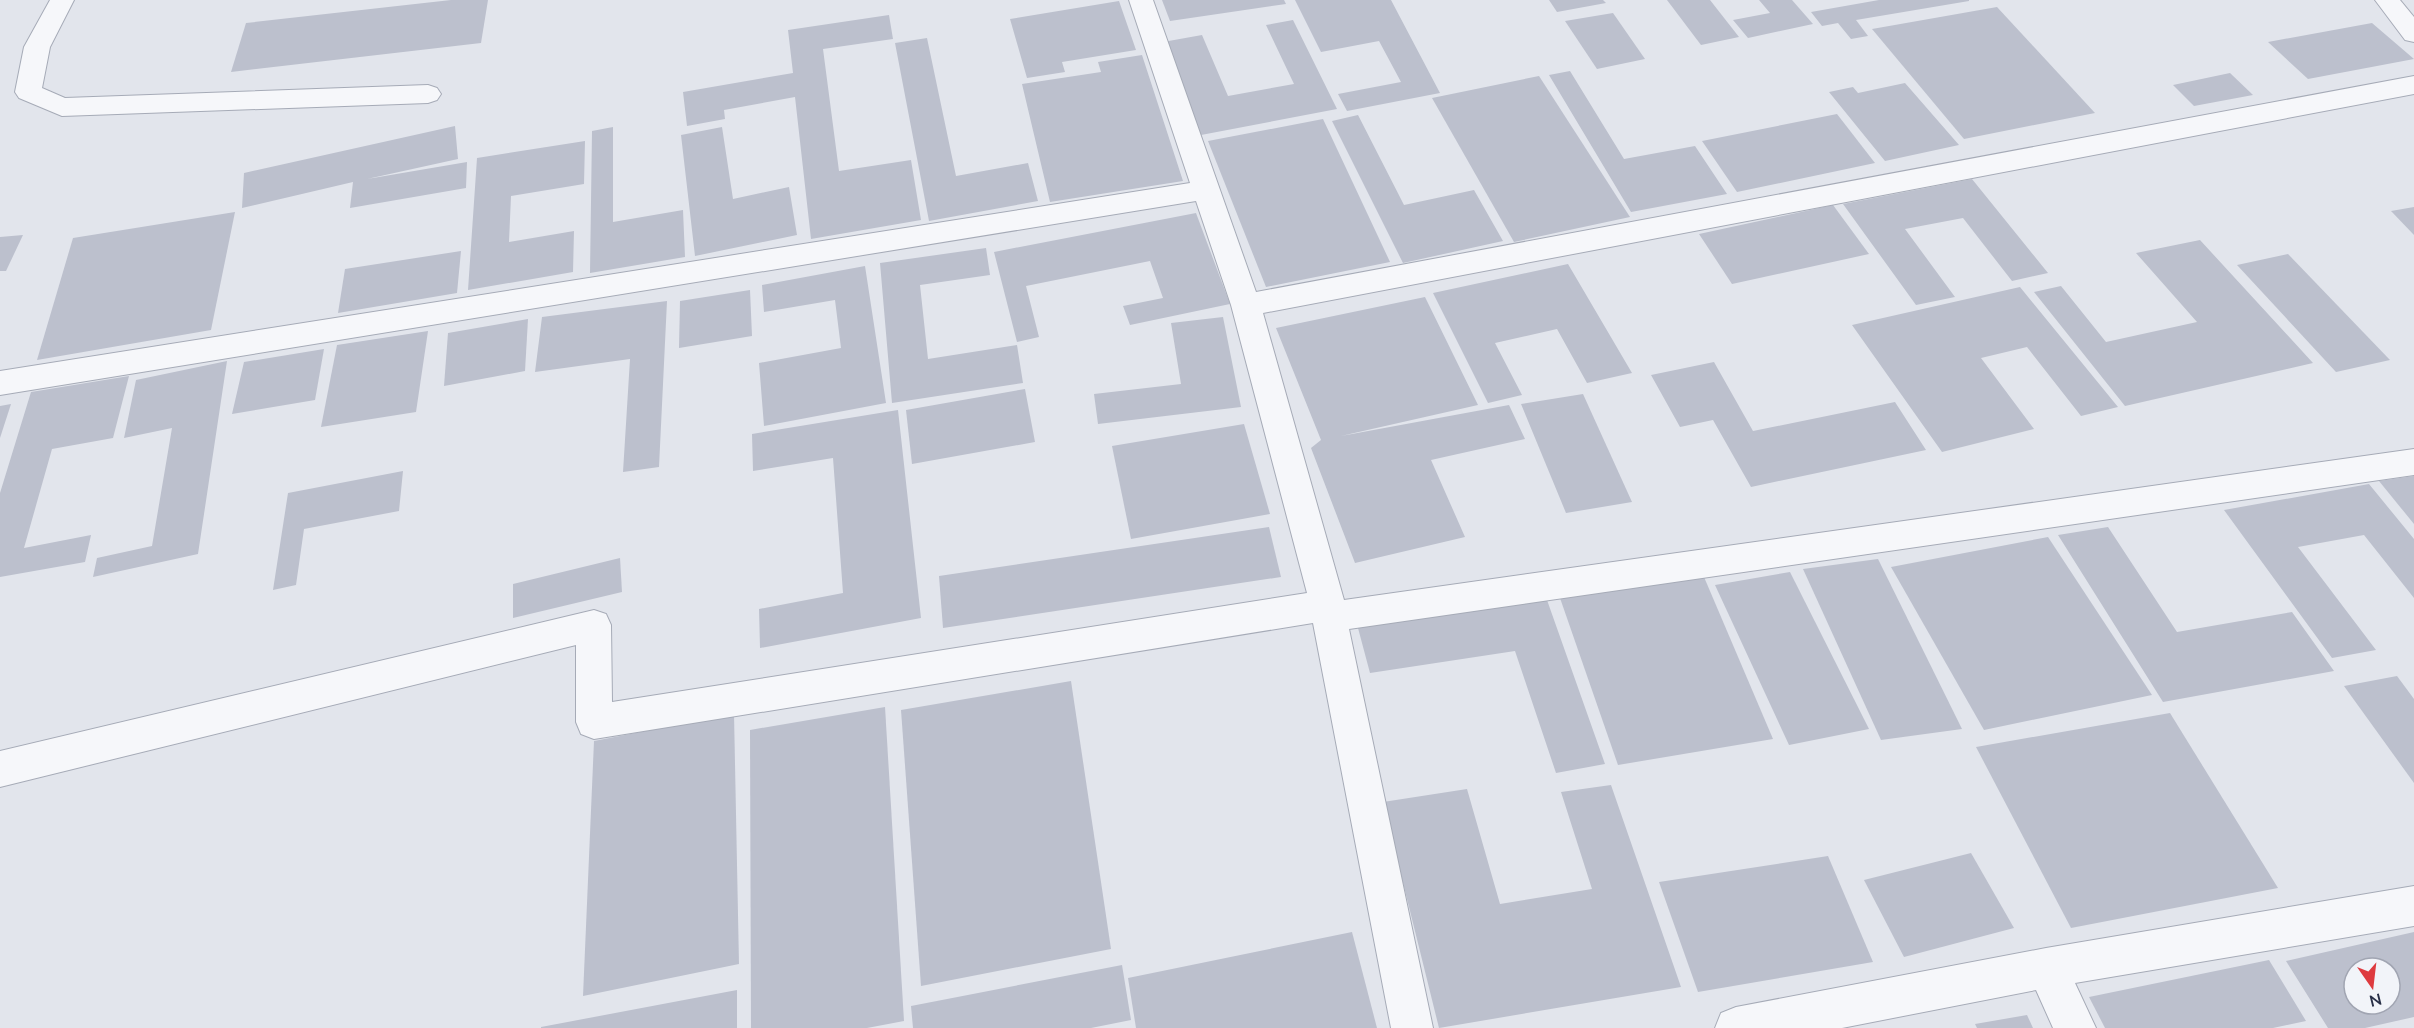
<svg xmlns="http://www.w3.org/2000/svg" width="2414" height="1028" viewBox="0 0 2414 1028" font-family="'Nunito Sans',sans-serif">
	<style>
		.building { fill: #bcc0cd; fill-rule: evenodd }
		.lines { fill: none; stroke-linecap: round; stroke-linejoin: round }
		.minor-casing { stroke: #a6abb7; stroke-width: 2 }
		.minor { fill: #f6f7fa; fill-rule: evenodd }
	</style>
	<rect width="100%" height="100%" fill="#e2e5ec"/>
	<!-- building -->
	<g class="building">
		<path d="M451,0h37l-7,43 -250,29 15,-49z"/>
		<path d="M1162,0h122l2,4 -116,17z"/>
		<path d="M1295,0h96l49,93 -93,18 -9,-17 63,-12 -22,-41 -58,11z"/>
		<path d="M1549,0h54l3,3 -49,9z"/>
		<path d="M1667,0h43l29,37 -38,8z"/>
		<path d="M1759,0h33l21,24 -65,14 -15,-18 37,-7z"/>
		<path d="M1879,0h90v1l-113,19 12,16 -17,3 -13,-16 -16,3 -11,-14z"/>
		<path d="M1119,1l17,49 -74,12 3,10 -38,6 -17,-59z"/>
		<path d="M1997,7l98,106 -131,26 -92,-110z"/>
		<path d="M1613,13l32,46 -48,10 -32,-48z"/>
		<path d="M889,15l4,24 -70,10 16,122 72,-11 10,60 -110,19 -16,-142 -71,13 1,9 -38,7 -4,-34 110,-19 -5,-43z"/>
		<path d="M1293,20l44,89 -136,26 -38,-93 39,-7 26,61 66,-12 -28,-59z"/>
		<path d="M2372,23l42,36 -106,20 -40,-37z"/>
		<path d="M927,38l29,138 72,-13 10,38 -109,20 -34,-178z"/>
		<path d="M1142,55l41,126 -133,21 -28,-118 79,-12 -3,-10z"/>
		<path d="M1570,71l54,88 71,-13 32,48 -96,18 -82,-137z"/>
		<path d="M2230,73l23,22 -59,11 -21,-21z"/>
		<path d="M1539,76l91,141 -116,25 -82,-144z"/>
		<path d="M1905,83l54,62 -74,16 -56,-69 24,-5 5,6z"/>
		<path d="M1837,114l38,49 -138,29 -35,-51z"/>
		<path d="M1358,115l46,90 70,-15 29,51 -100,22 -71,-142z"/>
		<path d="M1323,119l67,143 -124,25 -58,-146z"/>
		<path d="M455,126l3,33 -91,20 100,-17 -1,26 -116,20 3,-26 -111,26 2,-35z"/>
		<path d="M613,127v95l70,-12 2,47 -95,16 2,-142z"/>
		<path d="M722,127l11,72 56,-12 8,48 -102,21 -14,-121z"/>
		<path d="M585,141l-1,43 -73,12 -2,46 65,-11 -1,41 -105,18 9,-132z"/>
		<path d="M1972,179l76,94 -36,8 -49,-63 -58,11 50,68 -39,8 -73,-101z"/>
		<path d="M1833,205l36,49 -137,30 -33,-50z"/>
		<path d="M2414,207v28l-23,-24z"/>
		<path d="M235,212l-24,118 -174,30 36,-122z"/>
		<path d="M1196,213l34,91 -100,21 -7,-19 40,-8 -13,-37 -124,25 13,51 -22,5 -23,-90z"/>
		<path d="M23,235l-17,36h-6v-34z"/>
		<path d="M2200,240l113,123 -188,43 -91,-114 27,-6 45,56 91,-20 -61,-69z"/>
		<path d="M986,248l4,27 -70,10 8,74 89,-14 6,38 -131,20 -12,-140z"/>
		<path d="M461,251l-4,42 -119,20 7,-44z"/>
		<path d="M2288,254l102,106 -54,12 -99,-107z"/>
		<path d="M1568,264l64,109 -45,10 -30,-54 -62,14 27,52 -34,8 -55,-110z"/>
		<path d="M865,266l21,137 -122,23 -5,-63 82,-15 -6,-48 -71,12 -2,-27z"/>
		<path d="M2020,287l98,120 -37,9 -54,-69 -46,11 53,71 -92,23 -90,-127z"/>
		<path d="M750,290l2,46 -73,12 1,-47z"/>
		<path d="M1425,297l53,108 -137,31 168,-31 16,34 -94,21 34,77 -110,26 -44,-115 10,-8 -45,-112z"/>
		<path d="M667,301l-8,166 -36,5 7,-113 -95,13 7,-55z"/>
		<path d="M1223,317l18,90 -143,17 -4,-30 87,-10 -10,-61z"/>
		<path d="M528,319l-3,52 -81,15 4,-53z"/>
		<path d="M428,331l-12,81 -95,15 16,-82z"/>
		<path d="M324,349l-9,51 -83,14 12,-52z"/>
		<path d="M227,361l-29,193 -105,23 4,-19 55,-12 20,-118 -48,10 12,-58z"/>
		<path d="M1714,362l39,69 142,-29 31,48 -175,37 -38,-67 -33,7 -29,-52z"/>
		<path d="M129,376l-16,62 -61,11 -28,99 67,-13 -6,27 -85,15v-84l31,-101z"/>
		<path d="M1025,389l10,53 -123,22 -6,-54z"/>
		<path d="M1583,394l49,108 -66,11 -45,-109z"/>
		<path d="M11,404l-11,34v-32z"/>
		<path d="M898,410l23,208 -161,30 -1,-39 84,-16 -10,-135 -80,13 -1,-37z"/>
		<path d="M1244,424l26,90 -139,25 -19,-93z"/>
		<path d="M403,471l-4,40 -95,18 -8,56 -23,5 15,-97z"/>
		<path d="M2414,476v48l-35,-43z"/>
		<path d="M2369,484l45,55v59l-50,-63 -66,12 78,103 -44,8 -108,-148z"/>
		<path d="M1269,527l12,50 -338,51 -4,-52z"/>
		<path d="M2108,527l69,105 115,-20 42,59 -171,31 -105,-167z"/>
		<path d="M2048,537l104,158 -168,35 -93,-163z"/>
		<path d="M620,558l2,34 -109,26v-34z"/>
		<path d="M1878,559l84,170 -81,11 -78,-171z"/>
		<path d="M1790,572l79,157 -80,16 -74,-160z"/>
		<path d="M1704,577l69,162 -155,26 -58,-167z"/>
		<path d="M1547,600l58,164 -49,9 -41,-122 -145,22 -12,-45z"/>
		<path d="M2397,676l17,23v84l-70,-97z"/>
		<path d="M1071,681l40,268 -190,37 -20,-276z"/>
		<path d="M885,707l19,314 -37,7h-116l-1,-298z"/>
		<path d="M2170,713l108,175 -207,40 -95,-181z"/>
		<path d="M734,714l5,250 -156,32 11,-255z"/>
		<path d="M1611,785l70,202 -242,41 -56,-226 84,-13 33,115 92,-15 -31,-97z"/>
		<path d="M1971,853l43,75 -110,29 -40,-77z"/>
		<path d="M1828,856l45,106 -175,30 -39,-110z"/>
		<path d="M1352,932l25,96h-241l-8,-50z"/>
		<path d="M2414,932v85l-49,11h-37l-42,-67zM2354,968h36v36h-36z"/>
		<path d="M2269,960l37,61 -33,7h-168l-16,-31z"/>
		<path d="M1122,965l9,55 -40,8h-178l-2,-22z"/>
		<path d="M737,990v38h-196v-1z"/>
		<path d="M2027,1015l6,13h-56l-2,-4z"/>
	</g>
	<g class="lines">
		<!-- minor casing -->
		<g class="minor-casing">
			<g id="minor">
				<path d="M50,0h24l-24,47 -8,41 23,10 363,-13 9,3 4,6 -4,6 -9,3 -366,13 -43,-18 -4,-6 9,-45z"/>
				<path d="M1129,0h24l103,292 1158,-216v18l-1151,219 81,287 1070,-151v26l-1065,154 84,399h-42l-78,-405 -719,116 -13,-5 -5,-12v-77l-576,142v-36l594,-141 12,4 5,11 1,77 695,-109 -76,-288 -35,-104 -1196,194v-24l1190,-188z"/>
				<path d="M2375,0h25l14,17v25l-9,-2z"/>
				<path d="M2414,886v40l-339,57 21,45h-43l-17,-38 -194,38h-127l6,-15 15,-6 310,-59z"/>
			</g>
		</g>
		<!-- minor -->
		<use href="#minor" class="minor"/>
	</g>
	<!-- north arrow -->
	<g transform="translate(2372 986) rotate(166)"><circle r="28" fill="#f2f4f9" stroke="#a1a5b2" stroke-width="1.5"/>
	<path d="M0-4.5L10 22L0 15L-10 22Z" fill="#de3a3f"/>
	<text y="-9" font-size="16" font-weight="bold" text-anchor="middle" fill="#282f47">N</text>
	</g>
</svg>
